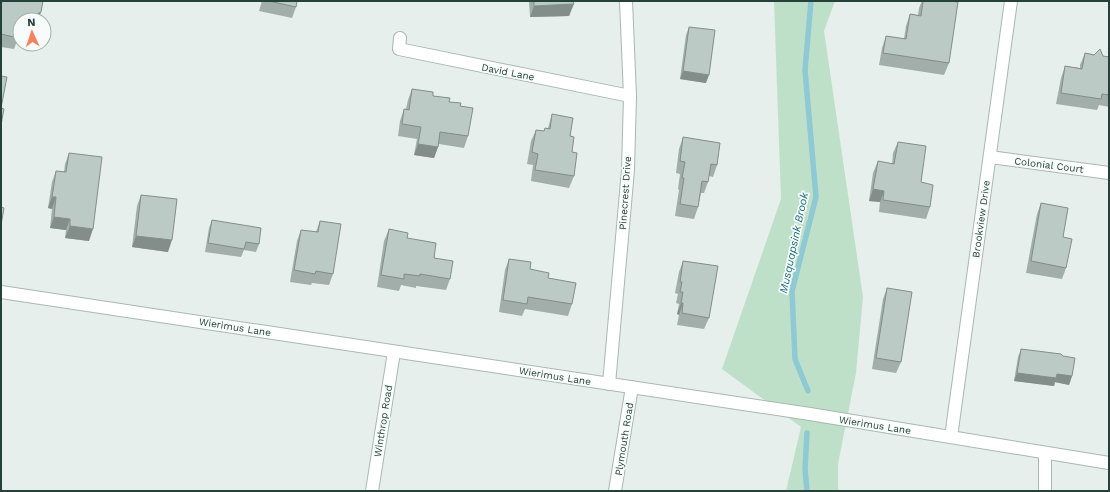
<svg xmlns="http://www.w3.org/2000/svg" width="1110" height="492" viewBox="0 0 1110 492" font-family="'Work Sans',sans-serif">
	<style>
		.green { fill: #bfe0c8 }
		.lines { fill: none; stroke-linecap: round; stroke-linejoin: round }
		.stream { stroke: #8ec9d4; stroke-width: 5.5 }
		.street-casing { stroke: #a8b8b2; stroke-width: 14 }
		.street { stroke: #fff; stroke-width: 12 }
		.wall { fill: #a1aea9 }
		.shaded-wall { fill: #838d89 }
		.building { fill: #bbcac4; stroke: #838d89 }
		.labels { text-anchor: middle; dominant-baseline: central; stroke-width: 3.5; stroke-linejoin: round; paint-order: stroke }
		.street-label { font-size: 10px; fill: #24423a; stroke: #f7fbf9 }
		.water-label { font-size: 11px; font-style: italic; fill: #1c6f80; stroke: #f7fbf9 }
	</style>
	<rect width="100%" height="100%" fill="#e6efeb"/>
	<!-- green -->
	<path class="green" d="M774,1h61l-11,30 39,266 -7,76 -18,91v27h-52l15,-64 -79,-58 59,-170z"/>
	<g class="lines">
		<!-- stream -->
		<g class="stream">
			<path d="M808,391l-13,-32 -3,-68 24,-94 -11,-127 6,-69"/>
			<path d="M807,491l-2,-22 2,-36"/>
		</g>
		<!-- street casing -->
		<g class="street-casing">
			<g id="street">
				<path d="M400,38l-1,11 231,47"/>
				<path d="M990,157l119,16"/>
				<path d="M1,292l809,122 299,49"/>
				<path d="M609,384l19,-214 2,-74 -4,-95"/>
				<path d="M951,437l60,-436"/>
				<path d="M1045,453v38"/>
				<path d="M372,491l22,-139"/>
				<path d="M615,491l17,-104"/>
			</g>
		</g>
		<!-- street -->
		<use href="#street" class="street"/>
	</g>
	<!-- wall -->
	<g class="wall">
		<path d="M1,1h42l-2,11 -3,8h-18v13h-1l-1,5 -4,11 -13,-2z"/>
		<path d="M262,1h35l-1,6 -4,11 -33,-7z"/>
		<path d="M529,1h44l-4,15 -39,1z"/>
		<path d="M922,1h28l-1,62 -5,12 -65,-10 3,-17 4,-12 18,3 2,-13 4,-12 8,1 1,-7z"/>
		<path d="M689,27l17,56 -26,-4 6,-44z"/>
		<path d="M1085,53l24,4v50l-10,-2 -2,5 -41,-6 5,-26 4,-12 15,2v-3z"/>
		<path d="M412,89l48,17 8,30 -4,12 -25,-4 -5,14 -20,-3 3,-16 -19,-3 2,-15 4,-12h2l2,-9z"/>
		<path d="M552,114l18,22 4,40 -5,12 -38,-7 2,-16 -6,-1 4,-23 5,-11 8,1 1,-3h3z"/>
		<path d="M683,137l34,28 -4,12 -4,-1 -1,6 -4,11h-3l-3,14 -4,12 -19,-3 4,-26 -1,-1 2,-15 -4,-1 3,-24z"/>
		<path d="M898,142l23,40 9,25 -4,12 -47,-7 1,-10 -11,-1 4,-28 5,-12 14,3 1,-11z"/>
		<path d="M69,153l20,88 -24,-3 1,-8 -16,-2 2,-19 -4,-1 4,-26 4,-11 8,1 1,-8z"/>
		<path d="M141,195l27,57 -36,-5 5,-41z"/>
		<path d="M1041,203l22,34 3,31 -4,11 -36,-6 11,-59z"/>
		<path d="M212,220l47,24 -3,8 -12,-2 -3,7 -36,-5 4,-24z"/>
		<path d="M320,221l13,53 -4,11 -17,-2 -1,2 -21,-3 7,-41 4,-11 15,2z"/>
		<path d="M389,229l18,9 27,20 16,21 -4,11 -30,-4v2l-15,-3 -2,6 -22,-4 7,-46z"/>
		<path d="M509,259l39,19 24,26 -4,12 -43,-7 -3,7 -23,-4 6,-42z"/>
		<path d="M683,261l26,57 -5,11 -27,-4 2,-10 -2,-1 2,-10 -3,-1 2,-9 -3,-1 4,-21z"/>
		<path d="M887,288l14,74 -5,11 -24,-4 11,-70z"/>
		<path d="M1021,349l51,27 -3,9 -14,-3 -1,4 -40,-5 4,-24z"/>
	</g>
	<!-- shaded-wall -->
	<g class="shaded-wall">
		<path d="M574,4l-5,12 -39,1 4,-11z"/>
		<path d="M41,12l-3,8h-3l2,-6z"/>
		<path d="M683,71l26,4 -3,8 -26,-4z"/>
		<path d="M418,144l20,3 -4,11 -20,-3z"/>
		<path d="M873,189l11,2 -4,11 -11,-1z"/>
		<path d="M52,197h4l-4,12 -4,-1z"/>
		<path d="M54,217l16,2 -4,11 -16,-2z"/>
		<path d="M70,226l23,3 -4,12 -24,-3z"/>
		<path d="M136,236l36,4 -4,12 -36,-5z"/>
		<path d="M681,303h2l-4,12 -2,-1z"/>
		<path d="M1017,373l40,1 15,2 -3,9 -14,-3 -1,4 -40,-5z"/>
	</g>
	<!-- building -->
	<g class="building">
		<path d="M2,1h41l-2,11 -4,2 -1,6h-16v8l-2,10 -17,-4v-27z"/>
		<path d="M269,1h28l-1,6z"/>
		<path d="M534,1h39l1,3 -40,2z"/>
		<path d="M923,1h27l8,1 -9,61 -66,-10 3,-17 20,3 4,-25 11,2z"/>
		<path d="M689,27l26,3 -6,45 -26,-4z"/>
		<path d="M1100,49l3,7 6,1v38l-7,-1 -1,5 -40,-6 4,-27 17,3 3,-16 9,2z"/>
		<path d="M1,76l6,1 -6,31z"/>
		<path d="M412,89l21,3v4l17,2 -1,4 12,1 -1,3 13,2 -5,28 -28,-4 -2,15 -20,-3 3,-17 -19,-3 2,-15 5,1z"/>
		<path d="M1,108l3,1 -3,16z"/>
		<path d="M552,114l21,4 -3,18 4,1 -2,15 5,1 -3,23 -39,-6 3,-16 -6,-2 4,-22 8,1 1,-3 5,1z"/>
		<path d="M683,137l37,6 -3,22 -6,-1 -3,18 -6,-1 -4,26 -18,-3 4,-26h-2l3,-16 -5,-1z"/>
		<path d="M898,142l28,4 -5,36 12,3 -3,22 -47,-7 1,-9 -11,-2 5,-28 16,3z"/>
		<path d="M69,153l33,4 -9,72 -23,-3v-7l-16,-2 2,-20h-4l4,-26 10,1z"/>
		<path d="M141,195l36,4 -5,41 -36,-4z"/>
		<path d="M1041,203l27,5 -5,29 9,2 -6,29 -35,-7z"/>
		<path d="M1,207l3,1 -3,17z"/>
		<path d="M212,220l49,8 -2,16 -13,-2 -2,7 -36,-6z"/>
		<path d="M320,221l21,3 -8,50 -17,-3 -1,3 -21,-4 7,-40 17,2z"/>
		<path d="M389,229l19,4 -1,5 29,5 -2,15 19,3 -3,18 -30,-5v2l-16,-2v5l-23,-4z"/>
		<path d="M509,259l22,3 -1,7 19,4 -1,5 28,5 -4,21 -44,-7 -1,7 -24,-4z"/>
		<path d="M683,261l35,5 -9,52 -27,-5 1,-10h-2l2,-11h-3l2,-10h-2z"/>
		<path d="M887,288l25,4 -11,70 -25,-4z"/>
		<path d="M1021,349l40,5 2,2 12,2 -3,18 -15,-2 -1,4 -39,-5z"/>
	</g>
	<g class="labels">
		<!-- street labels -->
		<g class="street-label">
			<text transform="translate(508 72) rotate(11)">David Lane</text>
			<text transform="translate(1049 165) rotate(7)">Colonial Court</text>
			<text transform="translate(625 193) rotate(-86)">Pinecrest Drive</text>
			<text transform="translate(981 219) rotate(-82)">Brookview Drive</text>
			<text transform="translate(235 327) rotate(9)">Wierimus Lane</text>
			<text transform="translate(555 376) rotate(9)">Wierimus Lane</text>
			<text transform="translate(383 421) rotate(-81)">Winthrop Road</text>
			<text transform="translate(875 425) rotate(9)">Wierimus Lane</text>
			<text transform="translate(624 439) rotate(-81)">Plymouth Road</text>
		</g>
		<!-- water labels -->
		<g class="water-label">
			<text transform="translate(794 243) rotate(-78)">Musquapsink Brook</text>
		</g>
	</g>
	<!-- border -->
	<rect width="1110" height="492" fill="none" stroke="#24423a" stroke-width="4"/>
	<!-- north arrow -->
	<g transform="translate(32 32) rotate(357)"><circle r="19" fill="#f7fbf9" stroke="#a3b1ad"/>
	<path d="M0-3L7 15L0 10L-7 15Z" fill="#f4845f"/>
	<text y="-6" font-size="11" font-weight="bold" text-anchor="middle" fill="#24423a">N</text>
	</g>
</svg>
